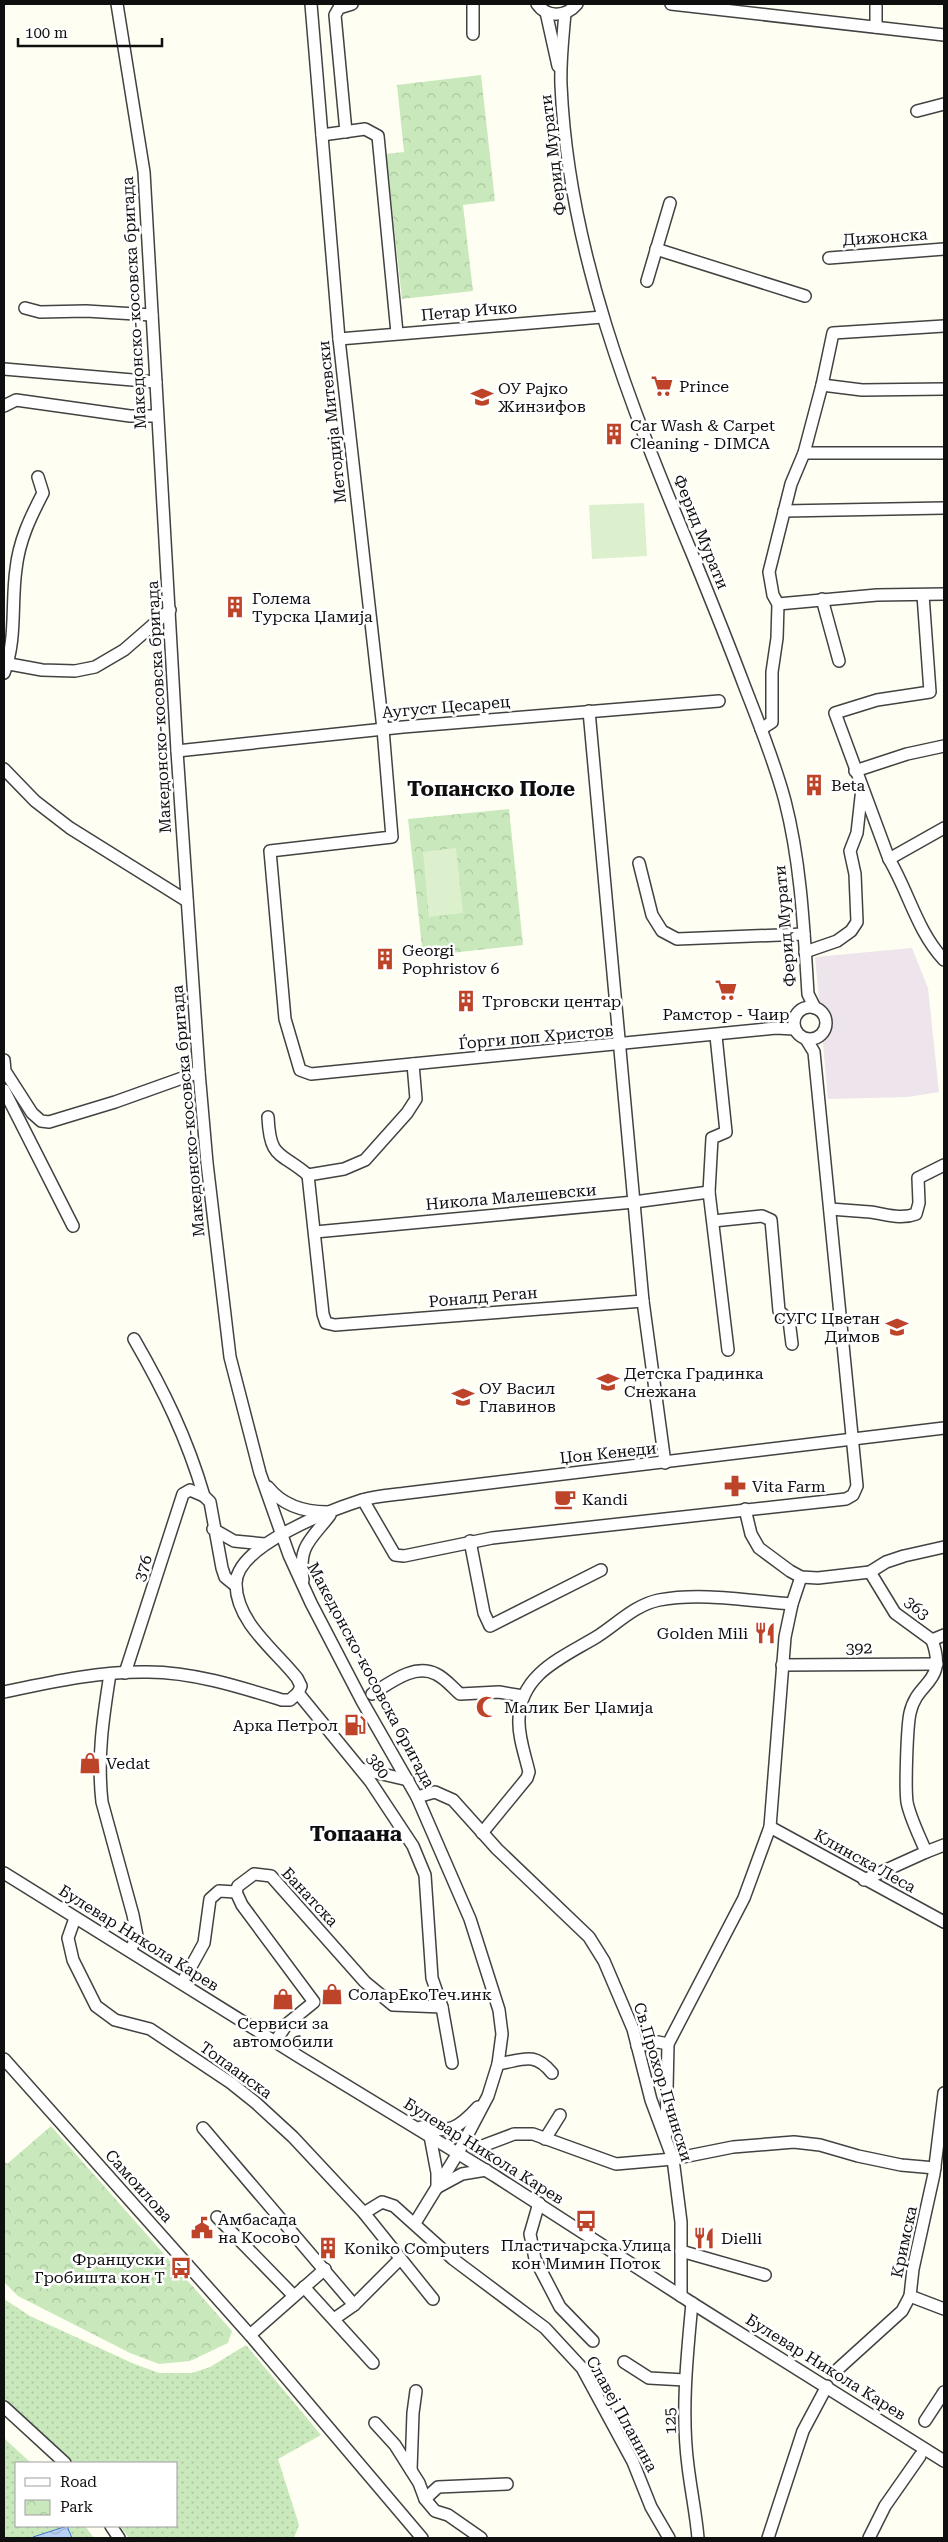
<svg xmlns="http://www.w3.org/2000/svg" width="948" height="2542" viewBox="0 0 948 2542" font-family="'Roboto Serif',serif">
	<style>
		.industrial { fill: #ede4ec }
		.grass { fill: url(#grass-dots) }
		.park { fill: url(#park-crowns) }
		.pitch { fill: #dcf0cd }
		.water { fill: url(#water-waves); stroke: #4074cb }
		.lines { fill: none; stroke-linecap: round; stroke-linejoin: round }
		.minor-casing { stroke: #424242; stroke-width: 14 }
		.minor { stroke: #fff; stroke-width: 11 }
		.labels { text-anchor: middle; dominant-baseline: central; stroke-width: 5; stroke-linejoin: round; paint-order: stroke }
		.street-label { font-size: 16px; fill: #0f0f0f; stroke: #fff }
		.poi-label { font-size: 16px; fill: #0f0f0f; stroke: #fff; text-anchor: start }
		.district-label { font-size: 21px; font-weight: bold; fill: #0f0f0f; stroke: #fff }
	</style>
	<defs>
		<pattern id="grass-dots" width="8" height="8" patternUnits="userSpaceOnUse" patternTransform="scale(1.25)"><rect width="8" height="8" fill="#c9e9bc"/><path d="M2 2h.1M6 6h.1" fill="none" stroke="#abc7a0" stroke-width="1.8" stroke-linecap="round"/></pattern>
		<pattern id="park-crowns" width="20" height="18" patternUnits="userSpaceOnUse" patternTransform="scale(1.25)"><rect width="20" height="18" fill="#c9e9bc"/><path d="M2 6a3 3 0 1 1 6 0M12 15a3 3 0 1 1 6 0" fill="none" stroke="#abc7a0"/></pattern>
		<pattern id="water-waves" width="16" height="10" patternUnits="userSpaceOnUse" patternTransform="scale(1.25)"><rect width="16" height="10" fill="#b8d0f5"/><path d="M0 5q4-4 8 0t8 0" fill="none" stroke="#9db1d1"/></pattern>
	</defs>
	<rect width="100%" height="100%" fill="#fefff2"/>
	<!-- industrial -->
	<path class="industrial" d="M912,948l16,40 11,104 -31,5 -80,2 -13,-142z"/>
	<!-- grass -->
	<g class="grass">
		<path d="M4,2299l26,17 102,47 27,10h33l18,-6 36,-22 75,90 -43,24 21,66 -5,13h-165l-9,-12h56v-63h-102l-70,-64z"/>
		<path d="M4,2438l27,25h-15v63h69l9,12h-90z"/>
	</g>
	<!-- park -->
	<g class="park">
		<path d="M481,75l14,126 -32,4 10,86 -71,8 -16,-145 18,-2 -7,-67z"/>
		<path d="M509,809l14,136 -100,11 -15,-137z"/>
		<path d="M51,2126l181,205 -4,12 -38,18 -31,3 -29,-11 -112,-57 -14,-14v-121l3,3z"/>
	</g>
	<!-- pitch -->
	<g class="pitch">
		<path d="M644,503l3,53 -55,3 -3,-54z"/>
		<path d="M456,848l7,65 -34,4 -6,-65z"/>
	</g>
	<!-- water -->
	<path class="water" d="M67,2526l5,12h-39v-1z"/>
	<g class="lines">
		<!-- minor casing -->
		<g class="minor-casing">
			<g id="minor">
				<path d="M117,4l27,168 33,579 22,321 8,91 23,194 30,116 29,82 22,48 51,98 55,96 53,122 29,91 3,24 -4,30 -10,32 -30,57 -43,70"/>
				<path d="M311,4l28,335 44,390 9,108 -122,14 15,168 15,51 11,4 465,-46 18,1"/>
				<path d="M473,4v30"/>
				<path d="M537,4c10,14 29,13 40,0"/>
				<path d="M671,4l273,31"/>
				<path d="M876,4v23"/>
				<path d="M546,12l12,54"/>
				<path d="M565,13c-2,24 -5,48 -4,72 7,165 69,320 132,471 18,44 36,89 53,134 14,36 29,73 39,111 16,62 19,129 23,193l7,14"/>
				<path d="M917,111l27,-7"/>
				<path d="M346,132l-11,-117 4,-7 13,-4"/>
				<path d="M322,135l43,-6 13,7 19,197"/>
				<path d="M656,249l149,47"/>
				<path d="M829,258l115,-9"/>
				<path d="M647,281l23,-78"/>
				<path d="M25,308l15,4 46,-1 66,4"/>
				<path d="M339,339l263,-22"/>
				<path d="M4,369l152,13"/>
				<path d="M822,385l40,5 82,-1"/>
				<path d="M4,406l12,-6 114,16h27"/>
				<path d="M804,453h140"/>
				<path d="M784,511l160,-3"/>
				<path d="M923,595l7,97 -53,8 -42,13 54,146c20,34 28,72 55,101"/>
				<path d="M822,599l17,62"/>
				<path d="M778,604l99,-9 67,-1"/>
				<path d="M4,663l38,7 33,1 20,-4 29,-17 46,-40"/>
				<path d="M4,673c13,-34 7,-69 12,-104 3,-28 14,-51 27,-76l-5,-16"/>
				<path d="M589,711l54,590 22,162"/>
				<path d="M761,729l11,-7v-50l5,-34 1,-34 -5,-9 -4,-23 22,-88 13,-31 18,-68 11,-52 111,-7"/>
				<path d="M177,751l226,-24 316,-26"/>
				<path d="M4,769l31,32 35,27 117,73"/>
				<path d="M855,771l52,-17 37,-8"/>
				<path d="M889,859l55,-31"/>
				<path d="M639,863l13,52 10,16 15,8 127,-5"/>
				<path d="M805,952l32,-11 14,-10 6,-9 -2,-48 -5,-23 7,-18 5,-45"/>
				<circle cx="810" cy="1023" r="16"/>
				<path d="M716,1036l10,96 -14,6 -3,54 19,158"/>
				<path d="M4,1060l1,11 27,42 9,8 8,1 66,-20 84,-30"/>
				<path d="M4,1090l69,136"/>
				<path d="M268,1117c2,43 12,34 40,58l36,-6 21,-9 42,-47 9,-14 -3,-35"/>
				<path d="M308,1175l15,139 3,9 9,2 308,-24"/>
				<path d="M830,1209c13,1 27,2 40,3 16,2 30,8 46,2l3,-11 -1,-25 26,-13"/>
				<path d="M713,1221l49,-5 9,4 8,91 10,9 3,24"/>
				<path d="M315,1232l319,-30 75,-10"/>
				<path d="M134,1339c30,52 53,99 70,157l6,6 12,66 3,9 11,9"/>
				<path d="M268,1487c15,19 36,25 60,25"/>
				<path d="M363,1500l32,55 9,1 88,-18 354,-39 7,-4 4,-9 -43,-434 -8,-13"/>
				<path d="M745,1509l6,25 8,14 31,23 11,6 17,1 52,-6 16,-10 18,-6 40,-9"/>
				<path d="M213,1529l21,12 31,3"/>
				<path d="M470,1541l14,72 6,13 111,-56"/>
				<path d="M870,1572l25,41 37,27"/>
				<path d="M303,1580c-5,-35 8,-40 27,-65"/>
				<path d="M944,1635l-12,5c16,44 -15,40 -22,73 -3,14 -5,74 -3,89 3,16 13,35 19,50l18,-7"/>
				<path d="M782,1665l155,-1"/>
				<path d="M125,1673l58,-179 7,-4 14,6"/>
				<path d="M110,1674c-7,44 -13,84 -8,128l31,113 4,21 -7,15"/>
				<path d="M4,1692c47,-10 96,-21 144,-20 45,0 92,15 134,28h8l8,-7"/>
				<path d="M298,1693l3,-7 -4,-8c-21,-27 -60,-55 -61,-93 -2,-39 95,-75 126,-85 14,-4 31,-5 45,-7l537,-65"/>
				<path d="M298,1693l72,88 43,65 12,29 7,103 10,29 10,56"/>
				<path d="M372,1694c18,-11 42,-31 64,-20 9,4 17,14 24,20l39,-2 24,4"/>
				<path d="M361,1769l47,11"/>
				<path d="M417,1797l18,-5 18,8 44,49 92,88 15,24 29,68 18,71 22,59 8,63v74"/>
				<path d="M770,1827l174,95"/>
				<path d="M482,1833l45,-55 2,-6c-4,-17 -11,-36 -10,-53 1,-46 45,-62 79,-83 20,-13 37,-31 61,-36 43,-8 90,1 133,4"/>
				<path d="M4,1873l294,183 197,120 197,127 252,158"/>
				<path d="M864,1880l62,-28"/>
				<path d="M75,1918l-7,20 5,22 23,46 19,14 35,9 81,54 25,20 37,34 71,76 69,86"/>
				<path d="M182,1983l22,-40 6,-44 9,-8 17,1"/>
				<path d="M275,2042l12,-18 27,-22 -72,-97 -6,-13 2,-6 16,-12 17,2 94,106 28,23 49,2"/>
				<path d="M637,2046l21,-4 10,2"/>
				<path d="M4,2059l246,276 172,203"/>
				<path d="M498,2064c25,-4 36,-13 54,9"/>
				<path d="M421,2127c28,7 38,1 57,-20"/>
				<path d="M203,2128l151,177"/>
				<path d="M666,2134l2,-90 76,-146 26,-71 15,-190 7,-33 9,-27"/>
				<path d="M430,2136l7,37v13"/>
				<path d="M545,2139l15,-24"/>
				<path d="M477,2148l37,-14h19l83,30 57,-5 60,-12 61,-5 26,3 38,11 43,9 34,3"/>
				<path d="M438,2187l24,-13 24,-4"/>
				<path d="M539,2203l-9,31 5,25 25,48 33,34"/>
				<path d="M364,2213l18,-11 12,4 59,53 92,69 37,40 51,94 18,45 18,31"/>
				<path d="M217,2217l76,78"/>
				<path d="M681,2251l84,24"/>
				<path d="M304,2287l69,76"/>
				<path d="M910,2296l34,13"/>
				<path d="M692,2303c-5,53 -11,110 -4,163 3,25 8,48 10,72"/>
				<path d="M334,2319l20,-14 46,-46"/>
				<path d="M250,2335l75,-66"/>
				<path d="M624,2362l25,16 36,2"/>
				<path d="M838,2369l64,-58 8,-15 3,-27 21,-95 10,-81"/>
				<path d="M4,2407l61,56"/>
				<path d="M925,2421l19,-29"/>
				<path d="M375,2423l20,22 24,38 6,16 10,12 13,4 33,23"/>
				<path d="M411,2470l2,-57 3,-22"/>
				<path d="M425,2499l13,-12 69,-3"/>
				<path d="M111,2526l8,12"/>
				<path d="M768,2538l35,-107 24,-45"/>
				<path d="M869,2538l16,-32 35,-50"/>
			</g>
		</g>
		<!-- minor -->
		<use href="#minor" class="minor"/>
	</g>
	<!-- icons -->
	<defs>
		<g id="supermarket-bare" transform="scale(1.725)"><path d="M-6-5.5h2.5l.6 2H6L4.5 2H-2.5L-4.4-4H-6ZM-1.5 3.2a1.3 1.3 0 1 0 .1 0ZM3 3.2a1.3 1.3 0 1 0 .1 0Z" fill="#bd4429" stroke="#fff" stroke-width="2.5" paint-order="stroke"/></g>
		<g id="school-bare" transform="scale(1.725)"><path d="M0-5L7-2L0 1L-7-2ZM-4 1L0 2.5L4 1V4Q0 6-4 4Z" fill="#bd4429" stroke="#fff" stroke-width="2.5" paint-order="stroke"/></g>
		<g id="building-bare" transform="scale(1.725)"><path d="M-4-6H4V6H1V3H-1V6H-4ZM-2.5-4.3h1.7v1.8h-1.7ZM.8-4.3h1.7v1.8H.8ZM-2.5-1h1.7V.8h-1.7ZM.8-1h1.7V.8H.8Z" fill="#bd4429" stroke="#fff" stroke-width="2.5" paint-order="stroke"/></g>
		<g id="pharmacy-bare" transform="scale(1.725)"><path d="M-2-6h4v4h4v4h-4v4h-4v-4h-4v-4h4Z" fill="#bd4429" stroke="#fff" stroke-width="2.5" paint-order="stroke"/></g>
		<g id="cafe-bare" transform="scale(1.725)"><path d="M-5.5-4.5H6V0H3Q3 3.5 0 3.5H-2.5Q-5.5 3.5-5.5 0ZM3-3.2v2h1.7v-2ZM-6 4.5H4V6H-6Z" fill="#bd4429" stroke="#fff" stroke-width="2.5" paint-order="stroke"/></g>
		<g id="restaurant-bare" transform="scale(1.725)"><path d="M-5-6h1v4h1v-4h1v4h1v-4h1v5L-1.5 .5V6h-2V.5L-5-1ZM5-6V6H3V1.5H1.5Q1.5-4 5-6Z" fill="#bd4429" stroke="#fff" stroke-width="2.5" paint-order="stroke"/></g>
		<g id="mosque-bare" transform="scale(1.725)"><path d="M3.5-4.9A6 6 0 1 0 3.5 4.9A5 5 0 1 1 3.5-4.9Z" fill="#bd4429" stroke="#fff" stroke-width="2.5" paint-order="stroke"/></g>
		<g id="fuel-bare" transform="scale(1.725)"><path d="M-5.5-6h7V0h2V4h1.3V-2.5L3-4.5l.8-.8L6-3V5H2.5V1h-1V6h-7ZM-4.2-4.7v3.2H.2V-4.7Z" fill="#bd4429" stroke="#fff" stroke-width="2.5" paint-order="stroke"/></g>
		<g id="shop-bare" transform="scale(1.725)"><path d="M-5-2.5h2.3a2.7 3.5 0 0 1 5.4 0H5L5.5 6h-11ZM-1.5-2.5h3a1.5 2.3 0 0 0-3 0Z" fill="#bd4429" stroke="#fff" stroke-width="2.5" paint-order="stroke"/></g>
		<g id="bus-bare" transform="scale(1.725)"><path d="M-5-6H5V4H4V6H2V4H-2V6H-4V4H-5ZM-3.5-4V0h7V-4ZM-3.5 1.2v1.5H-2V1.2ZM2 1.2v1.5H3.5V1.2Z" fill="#bd4429" stroke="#fff" stroke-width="2.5" paint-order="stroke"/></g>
		<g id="civic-bare" transform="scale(1.725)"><path d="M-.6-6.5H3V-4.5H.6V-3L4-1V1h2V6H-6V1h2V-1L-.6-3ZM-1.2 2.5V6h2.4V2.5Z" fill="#bd4429" stroke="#fff" stroke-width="2.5" paint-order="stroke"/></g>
	</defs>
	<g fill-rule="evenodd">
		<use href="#supermarket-bare" x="662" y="386"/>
		<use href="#school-bare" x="482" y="397"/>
		<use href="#building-bare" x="614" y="434"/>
		<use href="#building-bare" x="235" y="607"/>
		<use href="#building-bare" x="814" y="785"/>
		<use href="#building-bare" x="385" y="959"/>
		<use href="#supermarket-bare" x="726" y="990"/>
		<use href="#building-bare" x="466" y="1001"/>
		<use href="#school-bare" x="897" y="1327"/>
		<use href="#school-bare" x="608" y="1382"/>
		<use href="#school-bare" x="463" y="1397"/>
		<use href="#pharmacy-bare" x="735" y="1486"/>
		<use href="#cafe-bare" x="565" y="1499"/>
		<use href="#restaurant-bare" x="765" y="1633"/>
		<use href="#mosque-bare" x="487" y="1707"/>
		<use href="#fuel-bare" x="355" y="1725"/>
		<use href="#shop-bare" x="90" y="1763"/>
		<use href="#shop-bare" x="332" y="1994"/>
		<use href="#shop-bare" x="283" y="1999"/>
		<use href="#bus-bare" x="586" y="2221"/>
		<use href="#civic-bare" x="202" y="2228"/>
		<use href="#restaurant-bare" x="704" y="2238"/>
		<use href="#building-bare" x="328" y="2248"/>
		<use href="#bus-bare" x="181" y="2268"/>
	</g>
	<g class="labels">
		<!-- street labels -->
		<g class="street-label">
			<text transform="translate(553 155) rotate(-97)">Ферид Мурати</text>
			<text transform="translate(885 237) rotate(-4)">Дижонска</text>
			<text transform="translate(134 303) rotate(-93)">Македонско-косовска бригада</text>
			<text transform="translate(469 311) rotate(-5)">Петар Ичко</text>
			<text transform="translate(332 422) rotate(-96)">Методија Митевски</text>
			<text transform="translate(701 532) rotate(68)">Ферид Мурати</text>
			<text transform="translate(159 707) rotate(-93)">Македонско-косовска бригада</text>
			<text transform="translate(446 707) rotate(-5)">Аугуст Цесарец</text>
			<text transform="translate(785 926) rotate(-95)">Ферид Мурати</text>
			<text transform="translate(536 1037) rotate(-5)">Ѓорги поп Христов</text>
			<text transform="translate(188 1111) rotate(-95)">Македонско-косовска бригада</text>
			<text transform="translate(511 1197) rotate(-5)">Никола Малешевски</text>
			<text transform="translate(483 1297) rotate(-5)">Роналд Реган</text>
			<text transform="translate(608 1453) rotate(-6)">Џон Кенеди</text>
			<text transform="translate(143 1568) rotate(-72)">376</text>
			<text transform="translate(917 1608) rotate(40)">363</text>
			<text transform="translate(859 1648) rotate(-1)">392</text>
			<text transform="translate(371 1675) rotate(62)">Македонско-косовска бригада</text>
			<text transform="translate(378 1766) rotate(54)">380</text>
			<text transform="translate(865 1861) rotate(29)">Клинска Леса</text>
			<text transform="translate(310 1897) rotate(47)">Банатска</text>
			<text transform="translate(139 1938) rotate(32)">Булевар Никола Карев</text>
			<text transform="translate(236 2070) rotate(36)">Топаанска</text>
			<text transform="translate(663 2082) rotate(73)">Св.Прохор Пчински</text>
			<text transform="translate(484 2151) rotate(32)">Булевар Никола Карев</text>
			<text transform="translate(139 2186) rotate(48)">Самоилова</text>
			<text transform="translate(904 2242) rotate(-78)">Кримска</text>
			<text transform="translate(826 2367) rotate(32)">Булевар Никола Карев</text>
			<text transform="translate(622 2414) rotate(61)">Славеј Планина</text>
			<text transform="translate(670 2421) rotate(-92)">125</text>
		</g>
		<!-- poi labels -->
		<g class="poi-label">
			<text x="679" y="386">Prince</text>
			<text x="498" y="388">ОУ Рајко<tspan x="498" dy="18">Жинзифов</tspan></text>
			<text x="630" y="425">Car Wash &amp; Carpet<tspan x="630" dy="18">Cleaning - DIMCA</tspan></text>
			<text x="252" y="598">Голема<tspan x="252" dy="18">Турска Џамија</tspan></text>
			<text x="831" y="785">Beta</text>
			<text x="402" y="950">Georgi<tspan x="402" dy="18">Pophristov 6</tspan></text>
			<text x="482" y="1001">Трговски центар</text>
			<text x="726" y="1014" text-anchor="middle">Рамстор - Чаир</text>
			<text x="880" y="1318" text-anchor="end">СУГС Цветан<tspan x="880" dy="18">Димов</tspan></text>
			<text x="624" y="1373">Детска Градинка<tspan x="624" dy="18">Снежана</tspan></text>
			<text x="479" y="1388">ОУ Васил<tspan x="479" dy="18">Главинов</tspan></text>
			<text x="752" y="1486">Vita Farm</text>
			<text x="582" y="1499">Kandi</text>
			<text x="748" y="1633" text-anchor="end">Golden Mili</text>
			<text x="504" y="1707">Малик Бег Џамија</text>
			<text x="338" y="1725" text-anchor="end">Арка Петрол</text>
			<text x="106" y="1763">Vedat</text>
			<text x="348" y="1994">СоларЕкоТеч.инк</text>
			<text x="283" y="2023" text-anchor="middle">Сервиси за<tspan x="283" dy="18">автомобили</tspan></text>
			<text x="218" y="2219">Амбасада<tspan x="218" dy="18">на Косово</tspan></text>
			<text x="721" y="2238">Dielli</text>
			<text x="586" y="2245" text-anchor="middle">Пластичарска Улица<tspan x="586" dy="18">кон Мимин Поток</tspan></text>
			<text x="344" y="2248">Koniko Computers</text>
			<text x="165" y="2259" text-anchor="end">Француски<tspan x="165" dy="18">Гробишта кон Т</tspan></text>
		</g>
		<!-- district labels -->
		<g class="district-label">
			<text x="491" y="789">Топанско Поле</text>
			<text x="356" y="1834">Топаана</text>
		</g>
	</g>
	<!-- border -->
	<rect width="948" height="2542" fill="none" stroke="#0f0f0f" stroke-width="10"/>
	<!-- legend -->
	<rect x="15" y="2462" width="162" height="65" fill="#ffffff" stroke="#9f9f9f"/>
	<rect x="25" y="2478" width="25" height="8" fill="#ffffff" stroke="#9f9f9f"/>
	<text x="60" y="2487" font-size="15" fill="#0f0f0f">Road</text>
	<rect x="25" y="2500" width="25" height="15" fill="url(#park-crowns)" stroke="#9f9f9f"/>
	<text x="60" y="2512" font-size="15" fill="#0f0f0f">Park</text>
	<!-- scale -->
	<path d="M18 38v8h144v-8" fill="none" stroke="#0f0f0f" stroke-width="2.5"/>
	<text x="25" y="38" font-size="15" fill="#0f0f0f" stroke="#ffffff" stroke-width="4" paint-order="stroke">100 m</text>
</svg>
